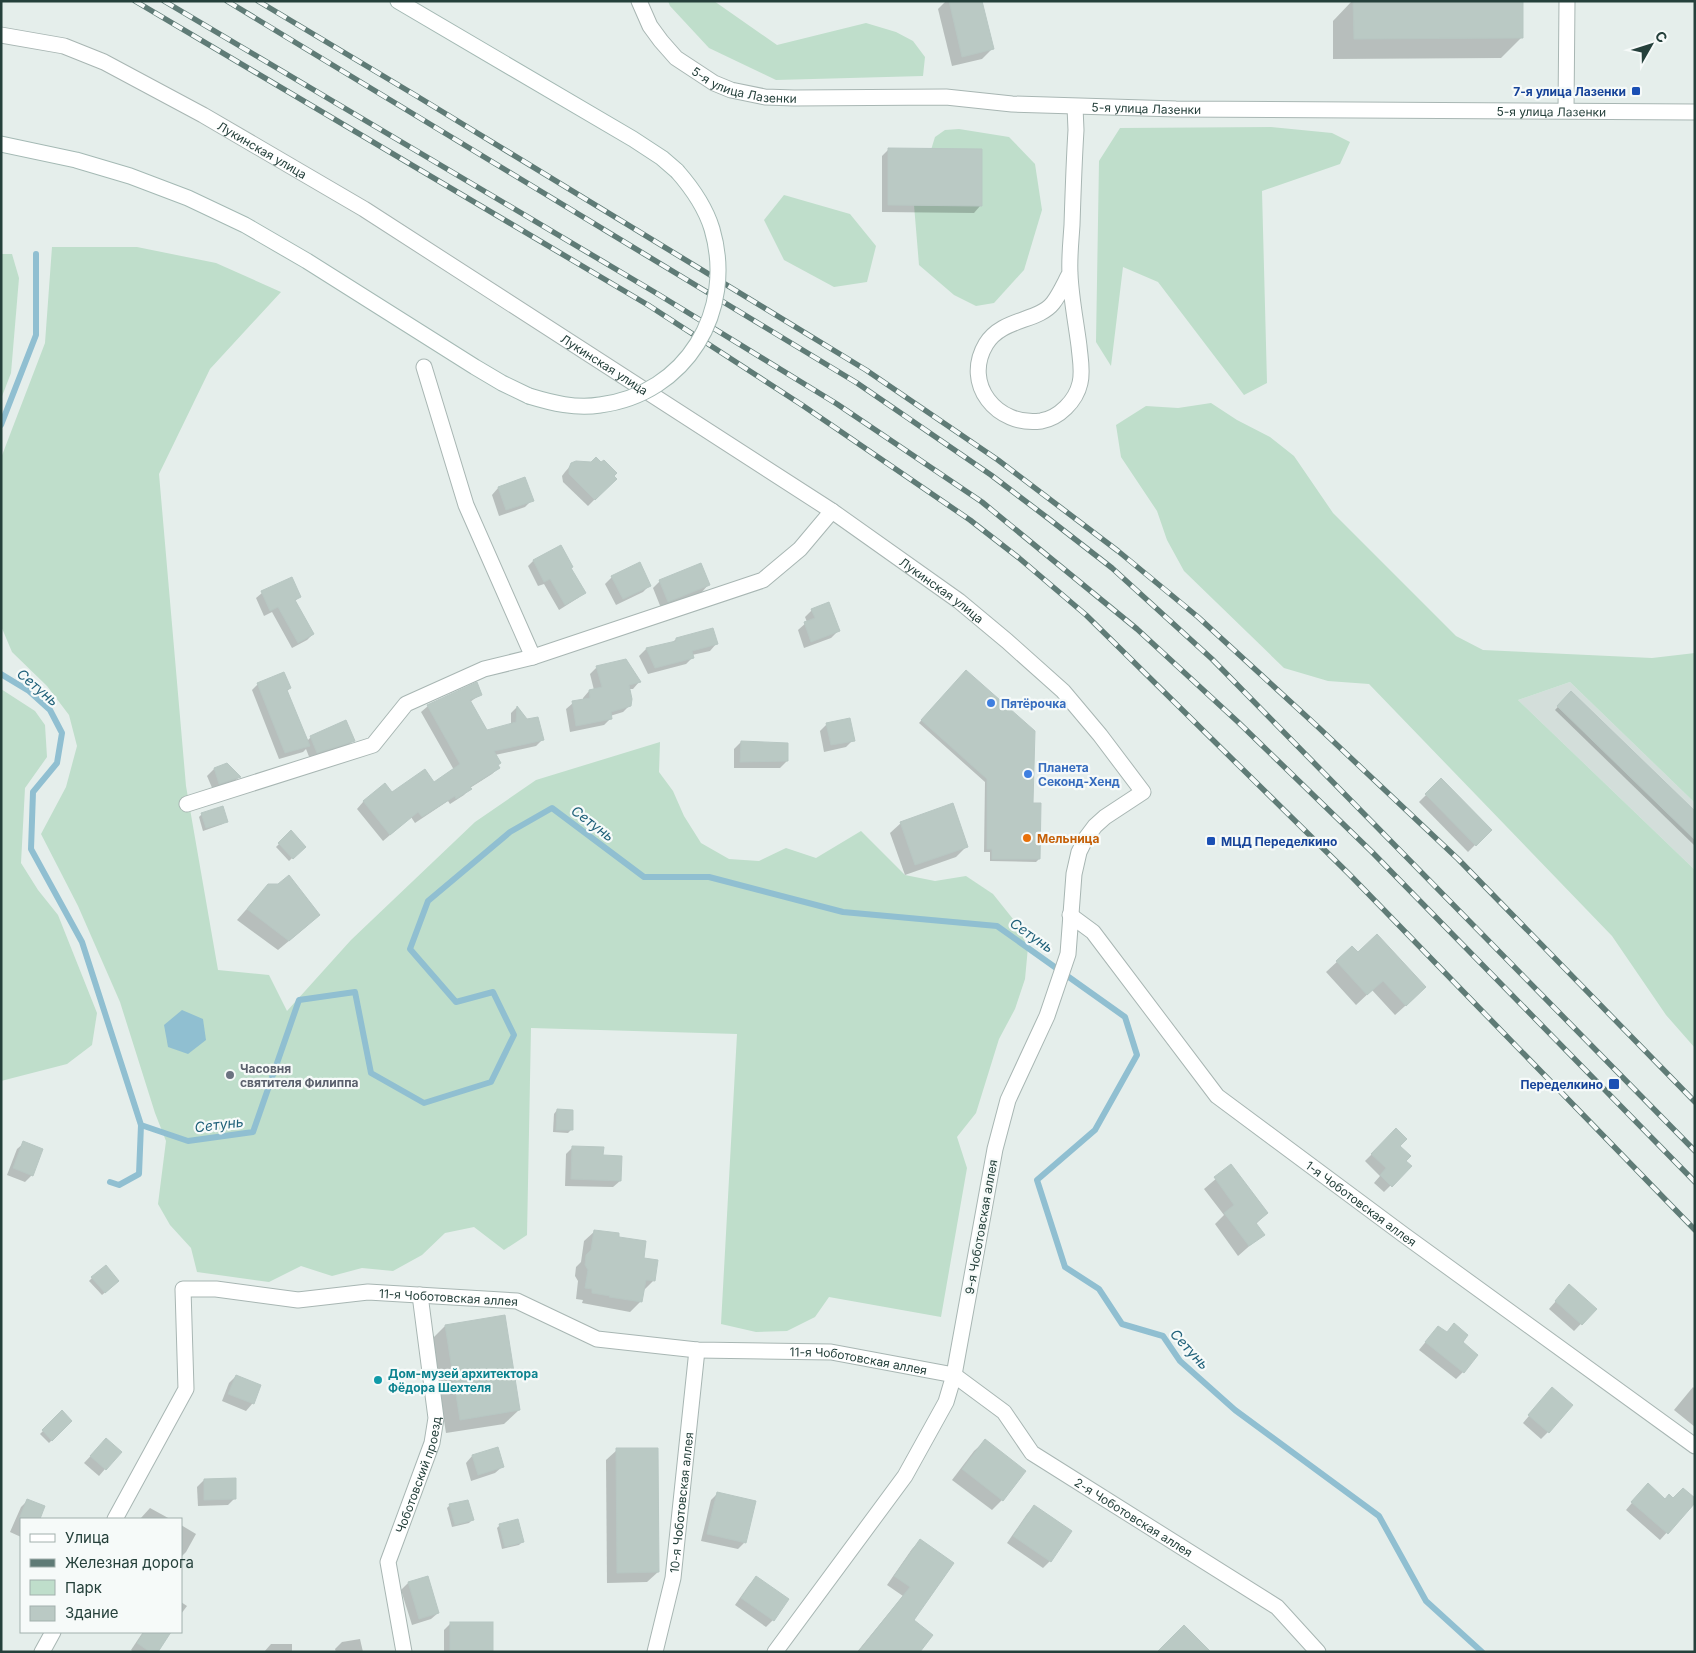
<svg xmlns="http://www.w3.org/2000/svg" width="1696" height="1653" viewBox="0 0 1696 1653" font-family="Inter,sans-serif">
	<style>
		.built { fill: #d3deda }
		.green { fill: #bfdecb }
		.water { fill: #90bfd1 }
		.shadow { fill: #0003 }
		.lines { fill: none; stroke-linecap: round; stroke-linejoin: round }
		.stream { stroke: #90bfd1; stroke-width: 6 }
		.building { fill: #bac9c4; stroke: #b8c7c3 }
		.minor-casing { stroke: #a8b6b3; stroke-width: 17 }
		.tertiary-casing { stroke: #a8b6b3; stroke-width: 17 }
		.secondary-casing { stroke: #a4b9b4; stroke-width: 17 }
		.minor { stroke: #fff; stroke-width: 15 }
		.tertiary { stroke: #fff; stroke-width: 15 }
		.secondary { stroke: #fff; stroke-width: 15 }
		.rail-casing { stroke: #5f7b76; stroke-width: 5.5 }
		.rail { stroke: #f6faf9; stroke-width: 4; stroke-dasharray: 11; stroke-linecap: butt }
		.secondary-bridge-casing { stroke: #a4b9b4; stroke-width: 17; stroke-linecap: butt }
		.secondary-bridge { stroke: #fff; stroke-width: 15 }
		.transit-dot { fill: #1a4fb4; stroke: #f6faf9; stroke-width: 2 }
		.shop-dot { fill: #3f7fe0; stroke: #f6faf9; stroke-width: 2 }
		.food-dot { fill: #e8710a; stroke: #f6faf9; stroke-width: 2 }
		.worship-dot { fill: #6b7280; stroke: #f6faf9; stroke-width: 2 }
		.culture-dot { fill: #0f9aa8; stroke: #f6faf9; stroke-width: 2 }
		.labels { text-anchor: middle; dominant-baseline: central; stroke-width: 4.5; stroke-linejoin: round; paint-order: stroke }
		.street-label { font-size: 12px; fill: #25403b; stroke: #f6faf9 }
		.transit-label { font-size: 12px; font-weight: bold; fill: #164399; stroke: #f6faf9; text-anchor: end }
		.shop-label { font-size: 12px; font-weight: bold; fill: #366cbe; stroke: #f6faf9; text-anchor: start }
		.food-label { font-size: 12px; font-weight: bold; fill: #c56008; stroke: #f6faf9; text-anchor: start }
		.worship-label { font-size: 12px; font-weight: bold; fill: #5b616d; stroke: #f6faf9; text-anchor: start }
		.culture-label { font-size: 12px; font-weight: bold; fill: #0d838f; stroke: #f6faf9; text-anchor: start }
		.water-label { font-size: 14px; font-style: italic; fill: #20617a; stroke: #f6faf9 }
	</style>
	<rect width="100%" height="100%" fill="#e5eeeb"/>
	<!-- built -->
	<path class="built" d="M1570,682l125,121v67l-177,-170z"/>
	<!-- green -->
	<g class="green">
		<path d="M668,1h46l63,44 89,-22 30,9 17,9 12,16 -2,19 -147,4 -67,-32 -39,-42z"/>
		<path d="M1271,127l61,6 18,9 -10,22 -78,27 5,192 -23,12 -86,-113 -35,-15 -12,99 -15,-24 3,-181 21,-33z"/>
		<path d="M959,129l50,8 26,27 7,46 -18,60 -30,33 -18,3 -22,-11 -35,-30 -5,-60 21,-68 10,-7z"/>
		<path d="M784,195l66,19 26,32 -9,36 -33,5 -50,-27 -20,-40z"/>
		<path d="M52,247h85l79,16 65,29 -71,77 -51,105 27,312 32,184 51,5 18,36 64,-71 124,-118 61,-42 124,-38 -1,30 14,19 11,25 17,27 28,16 30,2 27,-13 30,10 45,-27 44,44 30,6 31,-5 27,18 20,25 15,28 -3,32 -10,30 -16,30 -23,74 -19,24 10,31 -26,149 -112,-20 -14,20 -28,14 -31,1 -35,-8 16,-290 -206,-6 -4,207 -23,15 -30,-23 -29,6 -23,22 -29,16 -31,-3 -30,8 -31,-10 -32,16 -72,-10 -6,-24 -21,-23 -12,-21 8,-63 -11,-28 -35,-111 -42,-96 -37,-72 25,-47 11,-41 -8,-31 -22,-29 -35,-34 -11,-26v-168l44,-115z"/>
		<path d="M1,254h11l7,24 -8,95 -10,26z"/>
		<path d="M1211,403l26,17 33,17 24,19 39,57 123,123 27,14 169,8 43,-5v150l-125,-121 -52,18 177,170v178l-29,-33 -54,-79 -243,-252 -41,-3 -44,-13 -100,-97 -17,-31 -10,-29 -36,-54 -5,-32 30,-19 32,2z"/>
		<path d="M1,689l34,22 10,14 2,32 -22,31 -4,75 17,27 20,25 39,98 -5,32 -25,19 -66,17z"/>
	</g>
	<!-- water -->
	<path class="water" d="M182,1010l21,9 3,21 -18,14 -20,-7 -4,-22z"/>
	<!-- shadow -->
	<g class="shadow">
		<path d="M946,1h35l11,48 -10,10 -30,7 -14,-57z"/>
		<path d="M1352,1h170v36l-21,21 -168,1v-38z"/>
		<path d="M889,149l91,57 -6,7 -92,-1v-56z"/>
		<path d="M572,464l41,12 2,3 -27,27 -25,-24 -1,-6 3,-4z"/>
		<path d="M498,488l34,12 -7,7 -26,9 -7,-21z"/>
		<path d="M561,547l8,22 15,23 -6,6 -19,12 -15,-26 -6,2 -10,-20 5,-5z"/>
		<path d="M612,577l38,8 -7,7 -27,13 -11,-21z"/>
		<path d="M660,581l48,4 -6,7 -41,16 -8,-20z"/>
		<path d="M262,593l37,4 -4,4 18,33 -6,6 -15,8 -20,-36 -8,4 -8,-18z"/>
		<path d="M812,610l26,21 -7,7 -27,10 -6,-18 9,-8 -2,-5z"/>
		<path d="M676,639l40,5 -6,7 -18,4 1,2 -7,7 -38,10 -9,-18 7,-7 26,-6z"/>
		<path d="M597,667l42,15 -6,7h-4l1,16 -7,7 -13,4 1,2 -7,7 -34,7 -4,-23 7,-6 10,-2v-3l6,-7 5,-1 -4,-16z"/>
		<path d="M966,671l66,133 7,55 -3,3 -46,-1v-9h-6l1,-70 -66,-59z"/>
		<path d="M258,684l32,4 -3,3 20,50 4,-4 42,4 -7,6 -36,12 -4,-10 -3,3 -24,7 -27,-69z"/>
		<path d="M1571,693l124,120v33l-140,-136z"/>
		<path d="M481,694l-11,8 17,29 24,-6v-12l6,-6 25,33 -6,6 -41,9 3,13 -6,6 -22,14 -6,7 -14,9 -2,-3 -33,22 -4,-6 -28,24 -26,-32 6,-7 22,-17 7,9 42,-11 20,-13 -33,-58 7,-6z"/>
		<path d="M827,724l26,16 -7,7 -22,5 -4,-21z"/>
		<path d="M741,742l46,19 -7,7h-46v-19z"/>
		<path d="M227,764l12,13 -7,7 -19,6 -6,-14 7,-7z"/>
		<path d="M1441,780l49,50 -22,22 -49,-50z"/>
		<path d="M202,814l24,7 -3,3 -20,7 -4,-14z"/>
		<path d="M901,823l65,24 -10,10 -51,18 -15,-42z"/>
		<path d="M291,832l13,15 -15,14 -13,-14z"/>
		<path d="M268,885l40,40 -30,25 -41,-30z"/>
		<path d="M1352,948l62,50 -19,17 -23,-25 -16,15 -30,-33z"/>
		<path d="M557,1110l14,20 -3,3 -15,-1 1,-18z"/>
		<path d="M1396,1130l2,16 6,15 6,5 -26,26 -10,-9 6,-7 -15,-15z"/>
		<path d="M24,1143l8,32 -7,7 -18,-7 10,-26z"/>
		<path d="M573,1147l47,34 -7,6 -48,-1 1,-32z"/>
		<path d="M1231,1166l35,47 -10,11 7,10 -25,22 -23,-32 9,-9 -20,-26z"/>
		<path d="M595,1231l22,7 36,43 -11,11 -1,9 -11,11 -48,-9 1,-3 -7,-1 2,-18 -3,-5 1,-9 5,-5 3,-21z"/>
		<path d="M92,1278l23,6 -13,11 -13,-14z"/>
		<path d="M1563,1293l32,16 -21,22 -25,-22z"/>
		<path d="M445,1326l74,84 -15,14 -58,9 -15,-93z"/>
		<path d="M1432,1334l29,8 2,30 -7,7 -37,-29z"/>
		<path d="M236,1376l24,9 -8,19 -6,7 -24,-10 7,-18z"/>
		<path d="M1693,1387l2,2v38l-21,-17z"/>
		<path d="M1546,1396l2,36 -7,7 -18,-16z"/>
		<path d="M62,1412l9,9 -22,22 -9,-9z"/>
		<path d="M985,1441l17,59 -10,10 -40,-30 22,-29z"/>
		<path d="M99,1447l6,22 -6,7 -15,-13z"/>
		<path d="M617,1450l41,122 -11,10 -40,1 -1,-123z"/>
		<path d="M472,1456l30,11 -7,6 -24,8 -5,-18z"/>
		<path d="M204,1480l31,18 -7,7 -30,1 -1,-19z"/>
		<path d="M1641,1492l24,8 30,1 -35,39 -34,-30z"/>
		<path d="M718,1493l27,49 -7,7 -37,-8 10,-41z"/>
		<path d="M28,1500l16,7 -6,12h-17v18l-11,-5 11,-25z"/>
		<path d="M450,1505l22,15 -3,3 -17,4 -5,-19z"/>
		<path d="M1034,1507l16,54 -7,7 -36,-25 20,-29z"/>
		<path d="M150,1508l20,11h-30z"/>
		<path d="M181,1525l15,9 -10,18 -5,5z"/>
		<path d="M500,1525l22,17 -3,3 -17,4 -5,-21z"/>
		<path d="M920,1541l-7,79 5,32h-61l46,-56 -16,-11 25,-36z"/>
		<path d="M427,1578l11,35 -7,6 -19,6 -11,-35 7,-7z"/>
		<path d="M756,1578l31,21 -14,21 -7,7 -31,-22 14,-20z"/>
		<path d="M181,1602l6,4 -6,8z"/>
		<path d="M450,1624l42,28h-48v-22z"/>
		<path d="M143,1632h27l-14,20h-23l-2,-2z"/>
		<path d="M360,1639l3,13h-27l-1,-3 7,-7z"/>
		<path d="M271,1644h21v8h-28z"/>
	</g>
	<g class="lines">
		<!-- stream -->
		<g class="stream">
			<path d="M1,425l35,-90v-81"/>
			<path d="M1,674l28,17 21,19 12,23 -5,30 -24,29 -2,57 51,93 59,183 47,16 65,-9 46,-132 56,-8 16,81 53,30 67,-21 23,-47 -21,-43 -37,10 -46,-53 18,-48 82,-69 42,-24 92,69h65l134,35 154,14 128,91 12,38 -42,75 -58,50 28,87 34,22 23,35 41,12 17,25 55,49 144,106 47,85 56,51"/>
			<path d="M110,1182l9,3 20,-11 2,-49"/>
		</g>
	</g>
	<!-- building -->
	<g class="building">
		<path d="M949,1h33l12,48 -32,8z"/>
		<path d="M1353,1h170v37l-169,1z"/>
		<path d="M888,148l94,1v57l-94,-1z"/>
		<path d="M596,457l5,5 3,-2 13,13 -3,3 3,3 -22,21 -26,-26v-6l2,-5 5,-2 15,1z"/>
		<path d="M525,477l9,24 -28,9 -8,-23z"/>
		<path d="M561,545l12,22 -2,1 15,25 -21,12 -15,-26 -6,3 -11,-22z"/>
		<path d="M640,562l11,24 -28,13 -12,-23z"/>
		<path d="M701,563l9,22 -42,17 -9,-22z"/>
		<path d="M292,577l9,20 -6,3 19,34 -16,9 -20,-36 -8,4 -9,-20z"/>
		<path d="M829,602l11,29 -29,11 -7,-20 11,-4 -4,-9z"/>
		<path d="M713,628l5,16 -26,7 2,7 -39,10 -9,-20 30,-7v-3z"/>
		<path d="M626,659l15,23 -12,3 3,14 -1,7 -20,6 1,7 -36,7 -4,-25 18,-3 -1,-8 13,-3 -6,-21z"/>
		<path d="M966,670l69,61 -2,72h8l-1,56h-48v-10h-5v-70l-66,-59z"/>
		<path d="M284,672l7,16 -4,2 23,56 -25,7 -28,-70z"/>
		<path d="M477,682l5,13 -12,5 17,30 29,-8 1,-16 10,13 11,-2 6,23 -50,11 7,12 -3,2 2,3 -30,19 2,2 -16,10 -1,-3 -33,21 -4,-5 -28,23 -27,-34 22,-18 7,9 33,-23 9,13 26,-18 -33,-59z"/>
		<path d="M1571,691l124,120v29l-138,-134z"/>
		<path d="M850,718l5,23 -24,4 -5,-22z"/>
		<path d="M346,720l9,21 -38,12 -7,-17z"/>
		<path d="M741,741l47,2v18l-48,1z"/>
		<path d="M227,763l14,14 -22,7 -5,-16z"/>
		<path d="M1441,778l51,52 -16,16 -51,-52z"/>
		<path d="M953,803l15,44 -53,18 -15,-43z"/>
		<path d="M223,806l5,16 -22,6 -5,-15z"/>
		<path d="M291,830l15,17 -13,12 -15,-16z"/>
		<path d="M289,875l31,40 -31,26 -42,-32 21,-25h10z"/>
		<path d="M1377,934l49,53 -20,19 -23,-25 -16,14 -31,-34 16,-15 6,6z"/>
		<path d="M557,1109l16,1v20h-17z"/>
		<path d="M1396,1128l11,11 -7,7 11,10 -5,5 6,5 -20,21 -12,-12 6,-7 -15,-14z"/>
		<path d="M23,1141l20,8 -10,27 -20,-8z"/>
		<path d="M572,1146l32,1 -1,8 19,1 -1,25 -50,-2z"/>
		<path d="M1231,1164l37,49 -12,10 9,12 -16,11 -25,-33 10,-8 -20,-28z"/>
		<path d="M594,1230l25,3v4l27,4 -2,17 14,2 -3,21 -9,-1 -4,22 -33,-5 1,-1 -18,-3v-4l-7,-1 3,-18 -3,-5 1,-10 5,-5z"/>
		<path d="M106,1265l13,16 -14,12 -14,-16z"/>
		<path d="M1569,1284l28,25 -15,16 -27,-24z"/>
		<path d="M505,1315l15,95 -60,10 -15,-95z"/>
		<path d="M1454,1323l14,12 -5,7 15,13 -14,18 -39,-31 13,-16 9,6z"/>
		<path d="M236,1375l25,10 -7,19 -26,-10z"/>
		<path d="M1552,1387l21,18 -24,28 -21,-18z"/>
		<path d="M62,1410l10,11 -20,20 -10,-11z"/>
		<path d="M106,1438l16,14 -16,18 -16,-14z"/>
		<path d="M985,1439l41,32 -23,30 -41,-32z"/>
		<path d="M498,1447l6,20 -26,8 -6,-20z"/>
		<path d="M616,1448h42l1,124 -42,1z"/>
		<path d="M236,1478v21l-32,1v-21z"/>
		<path d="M1648,1483l17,16 4,-5 4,4 10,-10 12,10v5l-27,31 -37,-32z"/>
		<path d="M717,1492l39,9 -10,42 -39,-9z"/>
		<path d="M27,1499l18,7 -5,13h-21z"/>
		<path d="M468,1500l6,20 -19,5 -6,-21z"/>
		<path d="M1034,1505l38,26 -21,31 -38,-26z"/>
		<path d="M518,1519l6,23 -19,5 -6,-23z"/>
		<path d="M920,1539l34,24 -40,57 19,15 -13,17h-62l52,-65 -16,-11z"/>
		<path d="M428,1576l11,37 -20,6 -11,-37z"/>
		<path d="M756,1576l33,23 -15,22 -33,-23z"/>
		<rect x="450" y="1622" width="43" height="30"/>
		<path d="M1184,1625l27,27h-54z"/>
		<path d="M144,1632h27l-13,20h-8l-13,-9z"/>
	</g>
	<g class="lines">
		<!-- minor casing -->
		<g class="minor-casing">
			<g id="minor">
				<path id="s1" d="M639,1l11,25 11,15 15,17 38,25 17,7 34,7 29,1 152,-1 66,7 164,5 519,3"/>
				<path d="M1566,110l1,-109"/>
				<path d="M1070,273c-5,9 -10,21 -17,30 -15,19 -51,15 -67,41 -24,40 11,83 55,77 18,-3 35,-20 39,-38 3,-12 0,-25 -1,-37 -3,-24 -8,-48 -9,-72 -1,-16 1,-33 2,-49 1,-32 2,-63 4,-95l-1,-23"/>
				<path d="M424,367l42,138 67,152"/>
				<path d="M187,804l186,-59 33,-41 78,-35 49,-12 230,-77 37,-31 32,-38"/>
				<path id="s2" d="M1070,915l23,17 124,164 187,139 291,211"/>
				<path id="s3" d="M115,1519l71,-130 -3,-100h33l82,11 70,-8 149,9 80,38 100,11 134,2 123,23 50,37 28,41 245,154 41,45"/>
				<path d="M42,1652l11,-20"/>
				<path id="s4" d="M404,1652l-16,-90 44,-119 4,-25 -16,-123"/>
				<path id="s5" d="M655,1652l18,-74 24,-228"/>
			</g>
		</g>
		<!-- tertiary casing -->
		<g class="tertiary-casing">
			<g id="tertiary">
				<path id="s6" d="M1,35l63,11 40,16 99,53 161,94 468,302 127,90 48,40 56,50 37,44 43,57 -38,25 -10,9 -9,12 -7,14 -5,22 -6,80 -21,62 -39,84 -13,49 -41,226 -8,27 -41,74 -130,176"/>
			</g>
		</g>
		<!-- secondary casing -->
		<g class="secondary-casing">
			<g id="secondary">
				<path d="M398,1l235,138 29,19 15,13"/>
				<path d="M1,144l75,16 54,16 58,22 57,27 62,36 168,106 27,16 27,13"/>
			</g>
		</g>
		<!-- minor -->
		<use href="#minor" class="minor"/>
		<!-- tertiary -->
		<use href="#tertiary" class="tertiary"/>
		<!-- secondary -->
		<use href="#secondary" class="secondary"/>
		<!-- rail casing -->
		<g class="rail-casing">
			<g id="rail">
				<path d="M135,1l513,304 154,100 168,115 49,38 67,57 263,259 346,356"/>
				<path d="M164,1l492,292 181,111 145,98 155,127 101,93 134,130 323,330"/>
				<path d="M227,1l630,382 134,92 58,44 63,49 100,91 483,492"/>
				<path d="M258,1l157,94 451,275 132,90 120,91 80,66 120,110 140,132 237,243"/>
			</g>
		</g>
		<!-- rail -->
		<use href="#rail" class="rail"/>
		<!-- secondary-bridge casing -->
		<g class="secondary-bridge-casing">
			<path id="secondary-bridge" d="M529,396c23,7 47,13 71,9 86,-11 136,-94 112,-176 -7,-23 -20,-41 -35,-58"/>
		</g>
		<!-- secondary-bridge -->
		<use href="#secondary-bridge" class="secondary-bridge"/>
	</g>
	<!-- markers -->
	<g class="transit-dot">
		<rect x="1631" y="86" width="10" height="10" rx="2.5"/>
		<rect x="1206" y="836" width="10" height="10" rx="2.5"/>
		<rect x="1608" y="1078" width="12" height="12" rx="2.5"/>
	</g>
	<g class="shop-dot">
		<circle cx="991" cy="703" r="5"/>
		<circle cx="1028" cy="774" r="5"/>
	</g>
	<circle class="food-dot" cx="1027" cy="838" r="5"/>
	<circle class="worship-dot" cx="230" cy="1075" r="5"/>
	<circle class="culture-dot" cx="378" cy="1380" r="5"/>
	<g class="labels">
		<!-- street labels -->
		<g class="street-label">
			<text stroke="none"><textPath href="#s1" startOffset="144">5-я улица Лазенки</textPath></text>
			<text stroke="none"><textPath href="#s1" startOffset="549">5-я улица Лазенки</textPath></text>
			<text stroke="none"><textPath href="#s1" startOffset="954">5-я улица Лазенки</textPath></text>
			<text stroke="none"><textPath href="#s6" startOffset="288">Лукинская улица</textPath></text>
			<text stroke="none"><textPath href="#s6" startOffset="692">Лукинская улица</textPath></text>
			<text stroke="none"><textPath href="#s6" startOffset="1098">Лукинская улица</textPath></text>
			<text stroke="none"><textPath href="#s2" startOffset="414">1-я Чоботовская аллея</textPath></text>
			<text transform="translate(981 1227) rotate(-80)">9-я Чоботовская аллея</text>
			<text stroke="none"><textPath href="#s3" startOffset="515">11-я Чоботовская аллея</textPath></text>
			<text stroke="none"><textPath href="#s3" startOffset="935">11-я Чоботовская аллея</textPath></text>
			<text stroke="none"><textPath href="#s4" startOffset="184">Чоботовский проезд</textPath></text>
			<text stroke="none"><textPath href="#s5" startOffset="152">10-я Чоботовская аллея</textPath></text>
			<text stroke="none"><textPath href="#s3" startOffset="1264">2-я Чоботовская аллея</textPath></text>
		</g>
		<!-- transit labels -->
		<g class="transit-label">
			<text x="1626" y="91">7-я улица Лазенки</text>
			<text x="1221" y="841" text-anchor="start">МЦД Переделкино</text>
			<text x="1603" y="1084">Переделкино</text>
		</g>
		<!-- shop labels -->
		<g class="shop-label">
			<text x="1001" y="703">Пятёрочка</text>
			<text x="1038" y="767">Планета<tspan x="1038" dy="14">Секонд-Хенд</tspan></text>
		</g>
		<!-- food labels -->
		<g class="food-label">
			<text x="1037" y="838">Мельница</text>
		</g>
		<!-- worship labels -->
		<g class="worship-label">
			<text x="240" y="1068">Часовня<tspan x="240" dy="14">святителя Филиппа</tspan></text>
		</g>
		<!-- culture labels -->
		<g class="culture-label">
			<text x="388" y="1373">Дом-музей архитектора<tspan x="388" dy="14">Фёдора Шехтеля</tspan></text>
		</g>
		<!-- water labels -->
		<g class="water-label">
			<text transform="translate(38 687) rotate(40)">Сетунь</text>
			<text transform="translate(593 823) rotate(37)">Сетунь</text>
			<text transform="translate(1032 935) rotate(35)">Сетунь</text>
			<text transform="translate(219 1124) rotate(-7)">Сетунь</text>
			<text transform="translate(1190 1349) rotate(47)">Сетунь</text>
		</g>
	</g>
	<!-- border -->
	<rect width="1696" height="1653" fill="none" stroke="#25403b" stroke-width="5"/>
	<!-- legend -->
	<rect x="20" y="1518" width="162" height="115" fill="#f6faf9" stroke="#a2b0ad"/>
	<rect x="30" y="1534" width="25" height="8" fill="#ffffff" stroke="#a2b0ad"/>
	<text x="65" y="1543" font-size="15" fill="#25403b">Улица</text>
	<rect x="30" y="1559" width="25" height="8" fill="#5f7b76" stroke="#a2b0ad"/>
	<text x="65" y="1568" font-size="15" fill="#25403b">Железная дорога</text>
	<rect x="30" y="1580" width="25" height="15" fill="#bfdecb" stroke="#a2b0ad"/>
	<text x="65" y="1593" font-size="15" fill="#25403b">Парк</text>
	<rect x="30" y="1606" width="25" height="15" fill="#bac9c4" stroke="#a2b0ad"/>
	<text x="65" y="1618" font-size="15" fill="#25403b">Здание</text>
	<!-- north arrow -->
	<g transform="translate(1651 45) rotate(51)" stroke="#f6faf9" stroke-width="4" paint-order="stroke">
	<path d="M0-4L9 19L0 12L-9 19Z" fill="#25403b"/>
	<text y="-8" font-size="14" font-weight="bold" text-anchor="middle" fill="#25403b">С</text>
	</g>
</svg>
